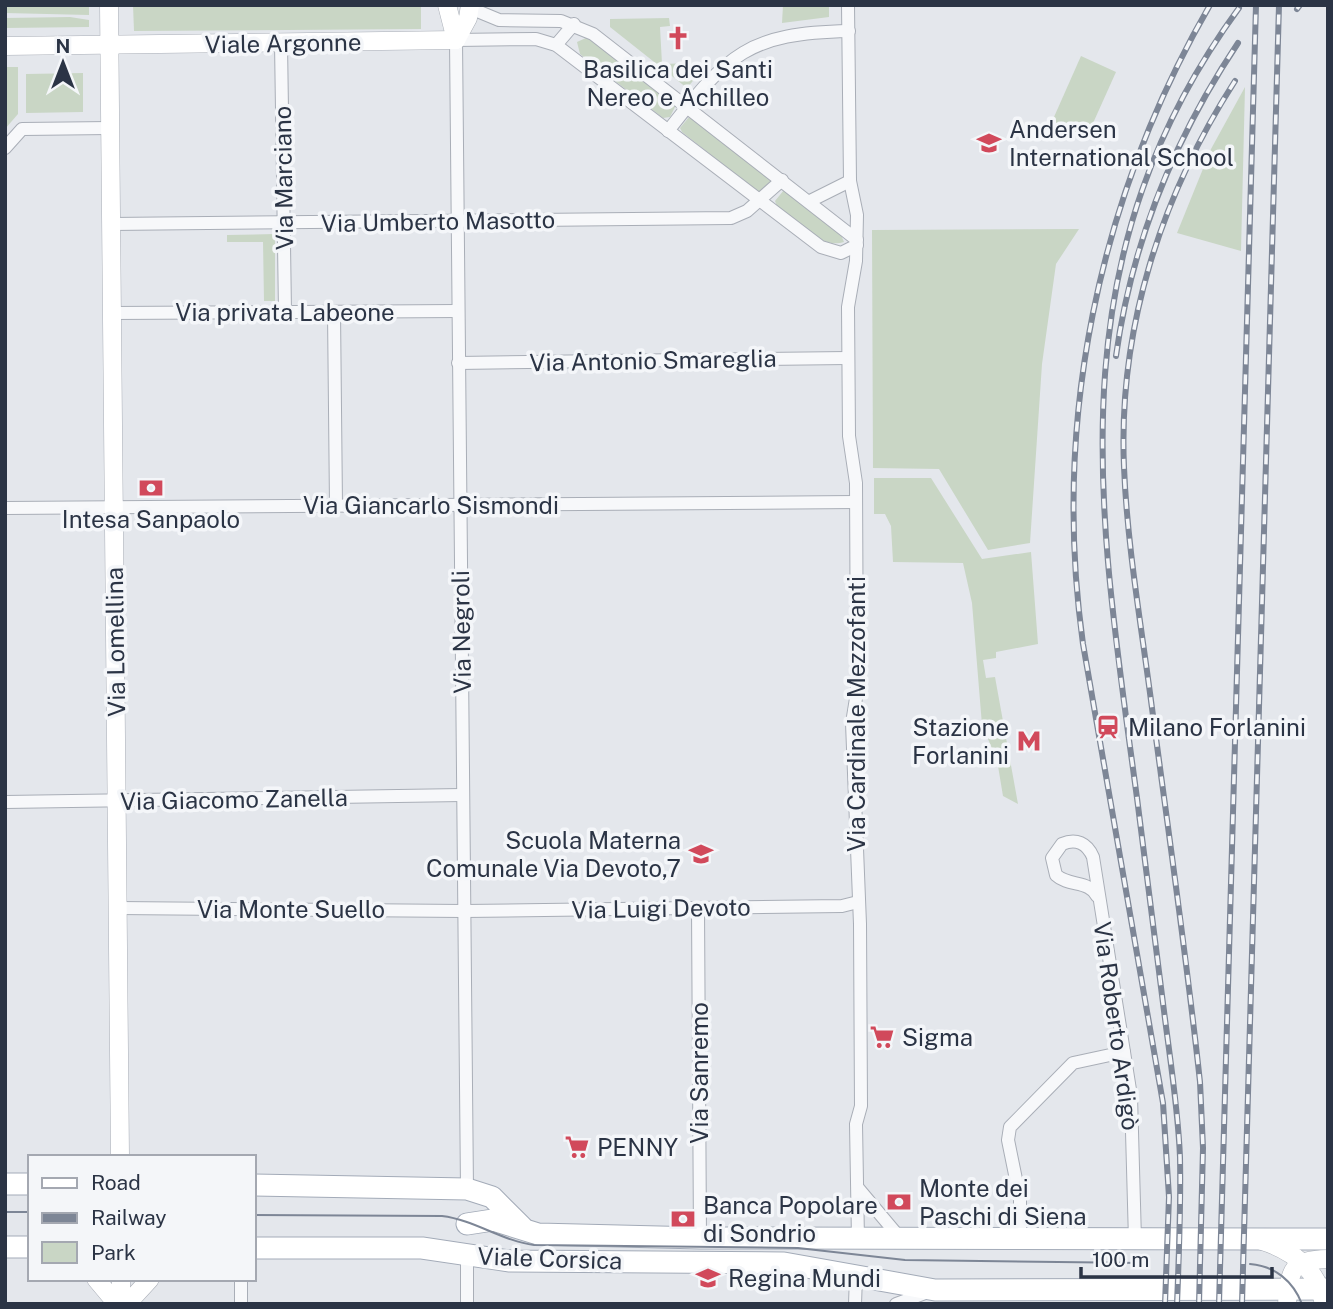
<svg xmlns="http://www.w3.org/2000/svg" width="1333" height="1309" viewBox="0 0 1333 1309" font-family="'Public Sans',sans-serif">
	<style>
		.green { fill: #c9d6c5 }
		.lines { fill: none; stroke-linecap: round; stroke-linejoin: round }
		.street-casing { stroke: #a9aeb7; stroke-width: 14 }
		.secondary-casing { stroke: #a9aeb7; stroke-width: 19 }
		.primary-casing { stroke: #a3abb8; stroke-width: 23 }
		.street { stroke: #f7f8fa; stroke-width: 12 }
		.secondary { stroke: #fff; stroke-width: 18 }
		.primary { stroke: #fff; stroke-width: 21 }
		.tram { stroke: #7d8696; stroke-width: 2 }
		.rail-casing { stroke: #7d8696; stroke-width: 6 }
		.rail { stroke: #f4f6f9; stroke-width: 3.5; stroke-dasharray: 10; stroke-linecap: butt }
		.labels { text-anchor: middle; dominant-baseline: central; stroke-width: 7; stroke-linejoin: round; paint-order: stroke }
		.street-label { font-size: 24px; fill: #2b3445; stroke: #f4f6f9 }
		.poi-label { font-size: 24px; fill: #2b3445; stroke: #f4f6f9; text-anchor: start }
	</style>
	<rect width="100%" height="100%" fill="#e4e7ec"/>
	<!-- green -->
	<g class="green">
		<path d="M5,5h84v10l-84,-2z"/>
		<path d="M133,5h288v24l-287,2z"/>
		<path d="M783,5h46v12l-47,6z"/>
		<path d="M70,17l19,3v7l-84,1v-10z"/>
		<path d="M669,18l1,8 -10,1 2,37 33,-1 7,7 -15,18 -77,-61v-8z"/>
		<path d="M588,37l88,68 -6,12 -7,1 -83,-64 -3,-12z"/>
		<path d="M1081,56l35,16 -31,69 -35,-15z"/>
		<path d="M5,67h13v47l-13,15z"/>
		<path d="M83,73v39l-57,1v-39z"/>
		<path d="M1245,87l-4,164 -64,-18 34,-84z"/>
		<path d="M689,117l81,59 2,5 -11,11h-3l-76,-60 -2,-4z"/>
		<path d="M784,190l57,45 3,7c-24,8 -49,-23 -67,-36l-2,-5z"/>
		<path d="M1079,229l-23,35 -14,100 -12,179 -42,7 -49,-81 -66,-1 -1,-238z"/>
		<path d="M275,234v67h-11l-1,-59h-36v-7z"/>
		<path d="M874,478h57l51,81 49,-7 7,92 -42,8v6l-13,2 3,18 9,-1 23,127 -15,-8 -6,-36 -15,-35 -10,-122 -9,-40 -70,-1 -2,-36 -6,-12h-11z"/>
	</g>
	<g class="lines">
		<!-- street casing -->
		<g class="street-casing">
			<g id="street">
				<path d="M848,5l2,176 7,34 -1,46 -8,46 1,129 7,47 1,209 -5,31 8,201 1,182 -5,18 2,116"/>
				<path d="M470,8l29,12 62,1 32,13 264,206"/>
				<path d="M281,43l4,269"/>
				<path d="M556,45l18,-21"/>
				<path d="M668,131c60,-77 80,-98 181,-100"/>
				<path d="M5,148l17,-19 88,-1"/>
				<path d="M810,201l40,-20"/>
				<path d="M111,224l620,-6 16,-7 35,-31"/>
				<path d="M334,312l2,194"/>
				<path d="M112,313l346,-2"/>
				<path d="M458,363l390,-5"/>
				<path d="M5,508l851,-6"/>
				<path d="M5,802l457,-7"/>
				<path d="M1097,896c-8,-16 -28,-9 -41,-21l-4,-17 10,-14c14,-6 25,-1 31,13l38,239 4,144"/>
				<path d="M118,908l346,3 378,-5 16,-4"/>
				<path d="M698,908l2,330"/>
				<path d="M858,1188l42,50"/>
				<path d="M467,1189l-11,-1149 80,-1 20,6 265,202 20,6 16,-8"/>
				<path d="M1020,1240v-41l-12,-59 2,-13 63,-64 51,-11"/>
				<path d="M467,1255v49"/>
				<path d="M241,1304v-25"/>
				<path d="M855,1304l1,-28"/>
				<path d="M896,1304l32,-12"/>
			</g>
		</g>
		<!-- secondary casing -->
		<g class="secondary-casing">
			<g id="secondary">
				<path d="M109,5l11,1152"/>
				<path d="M447,5l9,35"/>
				<path d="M456,40l12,-22 2,-13"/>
				<path d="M5,46l451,-6"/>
				<path d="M1262,1241c32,10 56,29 62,63"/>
				<path d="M96,1279l21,25"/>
				<path d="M121,1279v25"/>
				<path d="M127,1304l23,-25"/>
				<path d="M1287,1304c3,-34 3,-44 41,-45"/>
			</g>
		</g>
		<!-- primary casing -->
		<g class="primary-casing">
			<g id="primary">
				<path d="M5,1184h25"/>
				<path d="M254,1185l213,4 25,8 30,30"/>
				<path d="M467,1224l26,-4 45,14 162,4 628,1"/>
				<path d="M5,1247h25"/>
				<path d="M254,1248h168l88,13 274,2 151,27 393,-1"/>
			</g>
		</g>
		<!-- street -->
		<use href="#street" class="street"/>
		<!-- secondary -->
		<use href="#secondary" class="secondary"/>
		<!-- primary -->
		<use href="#primary" class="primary"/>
		<!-- tram -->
		<g class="tram">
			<path d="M5,1212h25"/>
			<path d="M254,1215l188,1c33,4 60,25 92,29l264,3 107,12 237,3"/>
			<path d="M1250,1264c25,2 43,17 52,40"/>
		</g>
		<!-- rail casing -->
		<g class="rail-casing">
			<g id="rail">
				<path d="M1297,9l3,-4"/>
				<path d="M1116,356c16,-115 58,-217 122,-313"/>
				<path d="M1165,1304l4,-107 -6,-94 -80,-459c-31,-223 15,-445 127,-639"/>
				<path d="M1177,1304c2,-49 4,-98 3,-147 -2,-49 -10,-98 -16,-146 -9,-71 -18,-142 -27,-213 -39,-288 -83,-537 102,-790"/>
				<path d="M1199,1304l4,-156 -3,-66c-14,-130 -33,-260 -50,-389 -10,-75 -23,-151 -26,-226 -6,-138 37,-271 111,-386"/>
				<path d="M1219,1304l37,-1299"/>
				<path d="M1242,1304l37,-1299"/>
			</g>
		</g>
		<!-- rail -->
		<use href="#rail" class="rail"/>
	</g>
	<!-- icons -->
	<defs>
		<g id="church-bare" transform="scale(1.89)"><path d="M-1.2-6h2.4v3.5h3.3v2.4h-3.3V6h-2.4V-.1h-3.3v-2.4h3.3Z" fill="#d1495b" stroke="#f4f6f9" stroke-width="2.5" paint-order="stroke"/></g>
		<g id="school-bare" transform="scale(1.89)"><path d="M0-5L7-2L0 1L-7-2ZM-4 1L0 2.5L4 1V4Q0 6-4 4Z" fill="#d1495b" stroke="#f4f6f9" stroke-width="2.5" paint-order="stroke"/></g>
		<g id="bank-bare" transform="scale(1.89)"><path d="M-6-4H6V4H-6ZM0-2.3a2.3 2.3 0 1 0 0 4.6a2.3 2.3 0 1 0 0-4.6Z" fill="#d1495b" stroke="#f4f6f9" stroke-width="2.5" paint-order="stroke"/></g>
		<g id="station-bare" transform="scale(1.89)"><path d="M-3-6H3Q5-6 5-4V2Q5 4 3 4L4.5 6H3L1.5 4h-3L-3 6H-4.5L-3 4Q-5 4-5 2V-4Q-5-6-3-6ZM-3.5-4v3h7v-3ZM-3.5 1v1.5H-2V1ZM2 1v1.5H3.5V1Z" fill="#d1495b" stroke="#f4f6f9" stroke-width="2.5" paint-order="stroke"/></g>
		<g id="metro-bare" transform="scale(1.89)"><path d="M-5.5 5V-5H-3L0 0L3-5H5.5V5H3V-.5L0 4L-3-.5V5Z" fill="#d1495b" stroke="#f4f6f9" stroke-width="2.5" paint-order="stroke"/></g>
		<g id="supermarket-bare" transform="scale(1.89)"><path d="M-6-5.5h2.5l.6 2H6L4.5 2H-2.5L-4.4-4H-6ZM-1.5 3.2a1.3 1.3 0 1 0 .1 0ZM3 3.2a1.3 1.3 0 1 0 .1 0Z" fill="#d1495b" stroke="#f4f6f9" stroke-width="2.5" paint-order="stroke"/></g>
	</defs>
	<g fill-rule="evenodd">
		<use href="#church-bare" x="678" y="38"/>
		<use href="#school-bare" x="989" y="143"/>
		<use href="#bank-bare" x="151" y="488"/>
		<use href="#station-bare" x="1108" y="727"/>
		<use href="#metro-bare" x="1029" y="741"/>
		<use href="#school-bare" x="701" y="854"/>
		<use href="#supermarket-bare" x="882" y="1037"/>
		<use href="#supermarket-bare" x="577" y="1147"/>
		<use href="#bank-bare" x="899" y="1202"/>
		<use href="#bank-bare" x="683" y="1219"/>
		<use href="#school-bare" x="708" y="1278"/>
	</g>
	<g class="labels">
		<!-- street labels -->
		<g class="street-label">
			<text transform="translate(283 43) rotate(-1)">Viale Argonne</text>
			<text transform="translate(283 178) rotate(-91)">Via Marciano</text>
			<text transform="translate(438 221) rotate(-1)">Via Umberto Masotto</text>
			<text x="285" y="312">Via privata Labeone</text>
			<text transform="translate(653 360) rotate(-1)">Via Antonio Smareglia</text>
			<text x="431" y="505">Via Giancarlo Sismondi</text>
			<text transform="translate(461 632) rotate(-91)">Via Negroli</text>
			<text transform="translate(115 642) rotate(-91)">Via Lomellina</text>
			<text transform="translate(856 714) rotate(-90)">Via Cardinale Mezzofanti</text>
			<text transform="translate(234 799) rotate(-1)">Via Giacomo Zanella</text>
			<text transform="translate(661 908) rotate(-1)">Via Luigi Devoto</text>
			<text x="291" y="909">Via Monte Suello</text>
			<text transform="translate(1117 1026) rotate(82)">Via Roberto Ardigò</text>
			<text transform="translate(699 1073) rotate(-90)">Via Sanremo</text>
			<text transform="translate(550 1258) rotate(2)">Viale Corsica</text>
		</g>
		<!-- poi labels -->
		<g class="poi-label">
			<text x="678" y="69" text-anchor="middle">Basilica dei Santi<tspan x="678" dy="28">Nereo e Achilleo</tspan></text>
			<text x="1009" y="129">Andersen<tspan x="1009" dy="28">International School</tspan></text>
			<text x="151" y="519" text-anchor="middle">Intesa Sanpaolo</text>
			<text x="1009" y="727" text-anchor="end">Stazione<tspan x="1009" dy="28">Forlanini</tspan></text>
			<text x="1128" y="727">Milano Forlanini</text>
			<text x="681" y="840" text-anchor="end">Scuola Materna<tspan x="681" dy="28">Comunale Via Devoto,7</tspan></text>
			<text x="902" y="1037">Sigma</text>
			<text x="597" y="1147">PENNY</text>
			<text x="919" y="1188">Monte dei<tspan x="919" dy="28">Paschi di Siena</tspan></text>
			<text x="703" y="1205">Banca Popolare<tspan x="703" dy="28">di Sondrio</tspan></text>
			<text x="728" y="1278">Regina Mundi</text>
		</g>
	</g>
	<!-- border -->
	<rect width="1333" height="1309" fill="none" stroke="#2b3445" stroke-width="14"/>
	<!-- legend -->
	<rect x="28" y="1155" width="228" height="126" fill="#f4f6f9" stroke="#a4a8b1" stroke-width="2"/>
	<rect x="42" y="1178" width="35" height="10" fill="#ffffff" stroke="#a4a8b1" stroke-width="2"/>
	<text x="91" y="1190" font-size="21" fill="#2b3445">Road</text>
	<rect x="42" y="1213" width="35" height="10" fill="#7d8696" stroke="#a4a8b1" stroke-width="2"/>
	<text x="91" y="1225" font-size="21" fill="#2b3445">Railway</text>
	<rect x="42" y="1242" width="35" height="21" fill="#c9d6c5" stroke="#a4a8b1" stroke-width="2"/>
	<text x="91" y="1260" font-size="21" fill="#2b3445">Park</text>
	<!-- north arrow -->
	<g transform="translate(63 63)" stroke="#f4f6f9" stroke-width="5" paint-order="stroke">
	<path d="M0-5L12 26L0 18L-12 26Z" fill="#2b3445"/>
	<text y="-10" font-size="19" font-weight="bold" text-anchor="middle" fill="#2b3445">N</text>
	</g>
	<!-- scale -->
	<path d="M1081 1267v10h191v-10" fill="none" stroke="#2b3445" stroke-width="3.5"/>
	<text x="1092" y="1267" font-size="21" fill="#2b3445" stroke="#f4f6f9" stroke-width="5" paint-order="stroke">100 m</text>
</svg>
